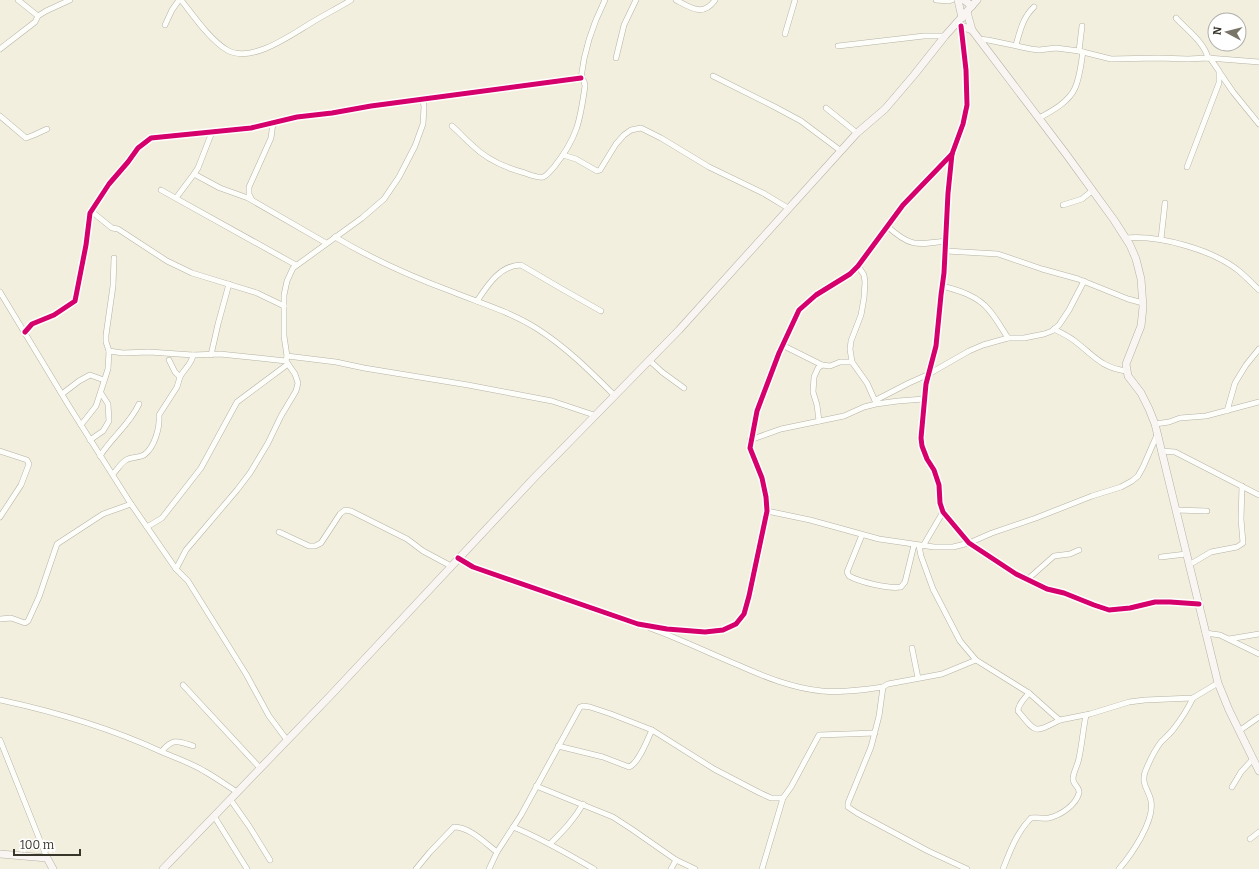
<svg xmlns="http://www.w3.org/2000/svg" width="1259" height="869" viewBox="0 0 1259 869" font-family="Bitter,serif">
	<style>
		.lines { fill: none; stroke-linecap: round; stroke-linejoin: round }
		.street-casing { stroke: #b5b2a6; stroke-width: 6 }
		.secondary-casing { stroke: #b5b2a6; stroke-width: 8 }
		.street { stroke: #fdfdfa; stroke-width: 5 }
		.secondary { stroke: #f8f5f2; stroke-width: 7 }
		.cycleway-casing { stroke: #fff; stroke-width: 8 }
		.cycleway { stroke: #d6006c; stroke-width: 5 }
	</style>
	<rect width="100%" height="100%" fill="#f3efde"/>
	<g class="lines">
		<!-- street casing -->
		<g class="street-casing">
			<g id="street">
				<path d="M18,0l20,16"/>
				<path d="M181,0c12,15 29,40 46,50 24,14 64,-15 84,-27 13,-8 27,-15 40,-23"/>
				<path d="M676,0c15,8 27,17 39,0"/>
				<path d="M936,0l13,1 3,-1"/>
				<path d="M1176,18c11,12 28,24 32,40"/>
				<path d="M165,25l7,-15 7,-10"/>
				<path d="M961,26l5,44 1,35 -4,19 -11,30 -4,39 -4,80 -3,22 -5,51 -10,38 -5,54 1,8 5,13 7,11 5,15 1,18 3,9 26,31 47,31 31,15 17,4 30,12 15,5 21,-2 25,-6h15l29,2"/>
				<path d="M785,34l10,-34"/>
				<path d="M978,39l10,1 43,9 8,1 17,-2 23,3 32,8 47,-1 30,1 20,-1 51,4"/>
				<path d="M1016,45c4,-14 7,-28 18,-38"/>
				<path d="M838,46l86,-10h21"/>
				<path d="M0,49l35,-27 3,-6 8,-5 24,-11"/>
				<path d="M1079,51l3,-25"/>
				<path d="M616,58l8,-33 12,-25"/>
				<path d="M1220,73l13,19 26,32"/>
				<path d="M713,76l62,31 26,14 40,30"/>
				<path d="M826,108l31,25"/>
				<path d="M0,116l26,22 8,-3 13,-6"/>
				<path d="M1039,118c13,-7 30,-16 36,-30 5,-11 6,-25 8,-36"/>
				<path d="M452,126c7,6 13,13 20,19 14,14 34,23 53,28 5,2 13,5 18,4 4,-1 8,-7 11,-10 23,-29 26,-45 31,-81l-1,-5 -3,-3c3,-27 12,-54 24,-78"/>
				<path d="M212,132l-14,36 -4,6 26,14 28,10 78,45"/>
				<path d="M563,155l13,4 21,12 3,-1 16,-26 8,-9 7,-5 10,-2 20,10 48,29 54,26 25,15"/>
				<path d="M1187,167l32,-84v-12l-9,-13"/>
				<path d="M161,190l135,75"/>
				<path d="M176,198l18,-24"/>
				<path d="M252,200l-3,-6v-7l22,-49 2,-15"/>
				<path d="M1063,205l19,-6 11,-9"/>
				<path d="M91,211l21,17 6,1 49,32 25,12 65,20 27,13"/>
				<path d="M887,226c23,21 29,19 59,15"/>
				<path d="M335,237c37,22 77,40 118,55 27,11 58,20 83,36 29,18 54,43 78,67"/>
				<path d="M1126,238c34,-3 87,12 113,33 7,6 14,13 20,19"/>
				<path d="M1161,239l4,-36"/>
				<path d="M946,251l52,3 44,15 36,10 50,20 15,4"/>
				<path d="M858,266l6,9 1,7 -1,16 -3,17 -10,26 -1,8 2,13 15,21 9,20"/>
				<path d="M942,286c16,4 36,10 47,24 7,8 13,19 19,28"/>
				<path d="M0,292l69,114 62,98 45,65 12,12 58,93 23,42 18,24"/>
				<path d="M477,301c10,-15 23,-36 44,-36l41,24 39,22"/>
				<path d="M1054,329c7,4 15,7 22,13 18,14 26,26 51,29"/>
				<path d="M25,332l7,-8 22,-9 21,-14 11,-56 4,-32 19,-29 19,-22 10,-14 13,-10 100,-10 46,-11 35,-4 39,-7 210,-28"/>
				<path d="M782,345l40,20"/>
				<path d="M109,351l-3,-9v-7l7,-49 1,-28"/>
				<path d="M211,355l7,-31 11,-40"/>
				<path d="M287,356l49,6 28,6 104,17 84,16 42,14"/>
				<path d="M649,360l13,12 22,16"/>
				<path d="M180,377c4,-8 12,-13 13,-22"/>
				<path d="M62,394l17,-13 11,-6 14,5"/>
				<path d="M876,400l33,-17 18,-8 42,-24 14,-6 25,-7h16l20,-4 8,-3 7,-6 10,-15 15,-29"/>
				<path d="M1227,411l8,-28 11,-18 13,-16"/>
				<path d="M819,421l-2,-16 -4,-13 1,-15 4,-9 4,-3 8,1 10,-4h12"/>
				<path d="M1155,424l14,-2 11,-4 26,-2 53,-14"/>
				<path d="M81,425l15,-19 12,-37 1,-18 14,2 26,-1 44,3 27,-1 66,7"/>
				<path d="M90,440l13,-9 6,-10 -1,-17 -7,-11"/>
				<path d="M750,440l31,-11 63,-13 20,-9 12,-3 22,-3 26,-2"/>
				<path d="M0,451l27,9 2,4 -8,21 -21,32"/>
				<path d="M1161,451l14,1 84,43"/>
				<path d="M100,456c12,-19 30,-32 39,-52"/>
				<path d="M113,474c4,-4 8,-11 13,-14 4,-3 12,-2 18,-5 11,-8 16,-28 15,-40l18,-28 3,-10 -5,-5 -6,-12"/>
				<path d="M1176,510l31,1"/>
				<path d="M767,511l43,9 69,19 55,8h19l16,-4 23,-10 44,-15 56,-22 29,-9 11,-6 6,-5 5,-9 14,-32"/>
				<path d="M147,527l15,-9 39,-50 36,-66 51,-38 -2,-3 1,-5 -3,-20v-41l3,-14 6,-13 69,-50 22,-19 15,-22 16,-31 8,-22 1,-17 -1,-7"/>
				<path d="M279,532l30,14h6l6,-3 19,-29 5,-4 6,1 56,28 16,12 28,15"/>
				<path d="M862,535l-15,37 2,4c11,6 39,13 52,11l4,-5 9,-37"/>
				<path d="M919,546l2,10 12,33 27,52 16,19 53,33 28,25 3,2 30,-6 39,-12 16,-2 48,-2 25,-15"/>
				<path d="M923,546l20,-34"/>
				<path d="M1161,557l25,-3"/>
				<path d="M458,558l15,9 165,57 29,5 38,3 18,-2 13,-6 8,-10 5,-18 18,-85 -1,-14 -4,-19 -12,-30 7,-37 22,-58 20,-43 17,-15 34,-21 8,-8 45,-61 49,-51"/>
				<path d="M1189,565l22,-13 26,-5 6,-4 -2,-24 1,-33"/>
				<path d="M176,569l10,-19 51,-60 13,-17 18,-30 13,-27 15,-25 2,-8 -3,-9 -7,-10"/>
				<path d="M1028,579l26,-23 16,-2 9,-4"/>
				<path d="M0,619l11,-1 14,5 3,-2 11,-24 18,-53 46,-30 28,-10"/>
				<path d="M650,628c30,11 59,25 88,37 27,12 54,23 84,26 20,2 41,-1 61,-4"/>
				<path d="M1205,633l15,2 39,19"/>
				<path d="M1229,639l30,-5"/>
				<path d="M912,648l6,30"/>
				<path d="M183,685l77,83"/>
				<path d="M1029,693c-4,5 -11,11 -11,18 19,23 16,22 42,9"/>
				<path d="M0,700c56,12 110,28 162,52 14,6 29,11 42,19 11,6 22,14 33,21"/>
				<path d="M1239,731l20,-14"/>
				<path d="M0,740l47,118"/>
				<path d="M558,746l45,11 26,10c10,-4 18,-27 23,-37"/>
				<path d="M162,751c11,-13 16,-10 31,-5"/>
				<path d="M536,786l77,31 20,13 43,30 19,9"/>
				<path d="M1232,787l9,-15 12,-13"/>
				<path d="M230,799l19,27 21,34"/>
				<path d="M214,816l33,53"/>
				<path d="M513,827c28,11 55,27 81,42"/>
				<path d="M1250,839l9,-7"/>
				<path d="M550,844c12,-12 24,-24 33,-40"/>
				<path d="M416,869l14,-17 24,-25c16,0 31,16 43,25"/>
				<path d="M489,869l8,-17 24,-37 59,-108 3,-1 7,1 21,7 41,16 62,39 46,24 11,5h12l8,-11 28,-52 56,-2"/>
				<path d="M671,869l5,-9"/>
				<path d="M762,869l21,-71"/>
				<path d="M967,869l-39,-18 -71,-38 -9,-6v-4l23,-56 8,-31 4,-29 5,-3 54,-10 34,-14"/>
				<path d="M1003,869c7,-18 14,-37 28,-51 6,-1 12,1 18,0 12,-3 27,-13 30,-25 1,-6 -6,-8 -6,-14 0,-7 5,-14 6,-21 3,-14 4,-28 7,-43"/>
				<path d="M1119,869c12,-14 36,-48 32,-68 -2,-11 -10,-16 -6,-29 4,-10 9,-21 16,-30 5,-5 10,-9 14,-15 7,-9 13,-19 18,-29"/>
			</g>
		</g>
		<!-- secondary casing -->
		<g class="secondary-casing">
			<g id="secondary">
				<path d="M958,0l4,18"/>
				<path d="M964,0l8,6"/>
				<path d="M967,12l5,18 94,124 48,66 16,25 6,14 5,20 2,28 -2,19 -15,38 2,12 13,17 8,16 6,15 63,259 11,27 30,61"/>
				<path d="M956,24l16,6"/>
				<path d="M0,854l47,4 6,11"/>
				<path d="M163,869l168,-174 203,-217 145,-148 178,-197 28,-24 29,-34 31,-39 32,-36"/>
			</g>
		</g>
		<!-- street -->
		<use href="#street" class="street"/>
		<!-- secondary -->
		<use href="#secondary" class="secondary"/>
		<!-- cycleway casing -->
		<g class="cycleway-casing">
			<g id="cycleway">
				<path d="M961,26l5,44 1,35 -4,19 -11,30 -4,39 -4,80 -3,22 -5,51 -10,38 -5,54 1,8 5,13 7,11 5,15 1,18 3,9 26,31 47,31 31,15 17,4 30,12 15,5 21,-2 25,-6h15l29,2"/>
				<path d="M25,332l7,-8 22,-9 21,-14 11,-56 4,-32 19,-29 19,-22 10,-14 13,-10 100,-10 46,-11 35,-4 39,-7 210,-28"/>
				<path d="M458,558l15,9 165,57 29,5 38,3 18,-2 13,-6 8,-10 5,-18 18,-85 -1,-14 -4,-19 -12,-30 7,-37 22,-58 20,-43 17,-15 34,-21 8,-8 45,-61 49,-51"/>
			</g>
		</g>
		<!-- cycleway -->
		<use href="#cycleway" class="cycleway"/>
	</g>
	<!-- north arrow -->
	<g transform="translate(1227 32) rotate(277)"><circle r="19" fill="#ffffff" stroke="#afaeaa"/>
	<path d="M0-3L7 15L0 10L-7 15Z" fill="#797669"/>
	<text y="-6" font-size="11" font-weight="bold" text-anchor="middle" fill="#38352a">N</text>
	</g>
	<!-- scale -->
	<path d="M14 849v6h66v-6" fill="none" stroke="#38352a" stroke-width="2"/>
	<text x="20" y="849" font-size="12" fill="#38352a" stroke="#ffffff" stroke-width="3" paint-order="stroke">100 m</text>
</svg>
